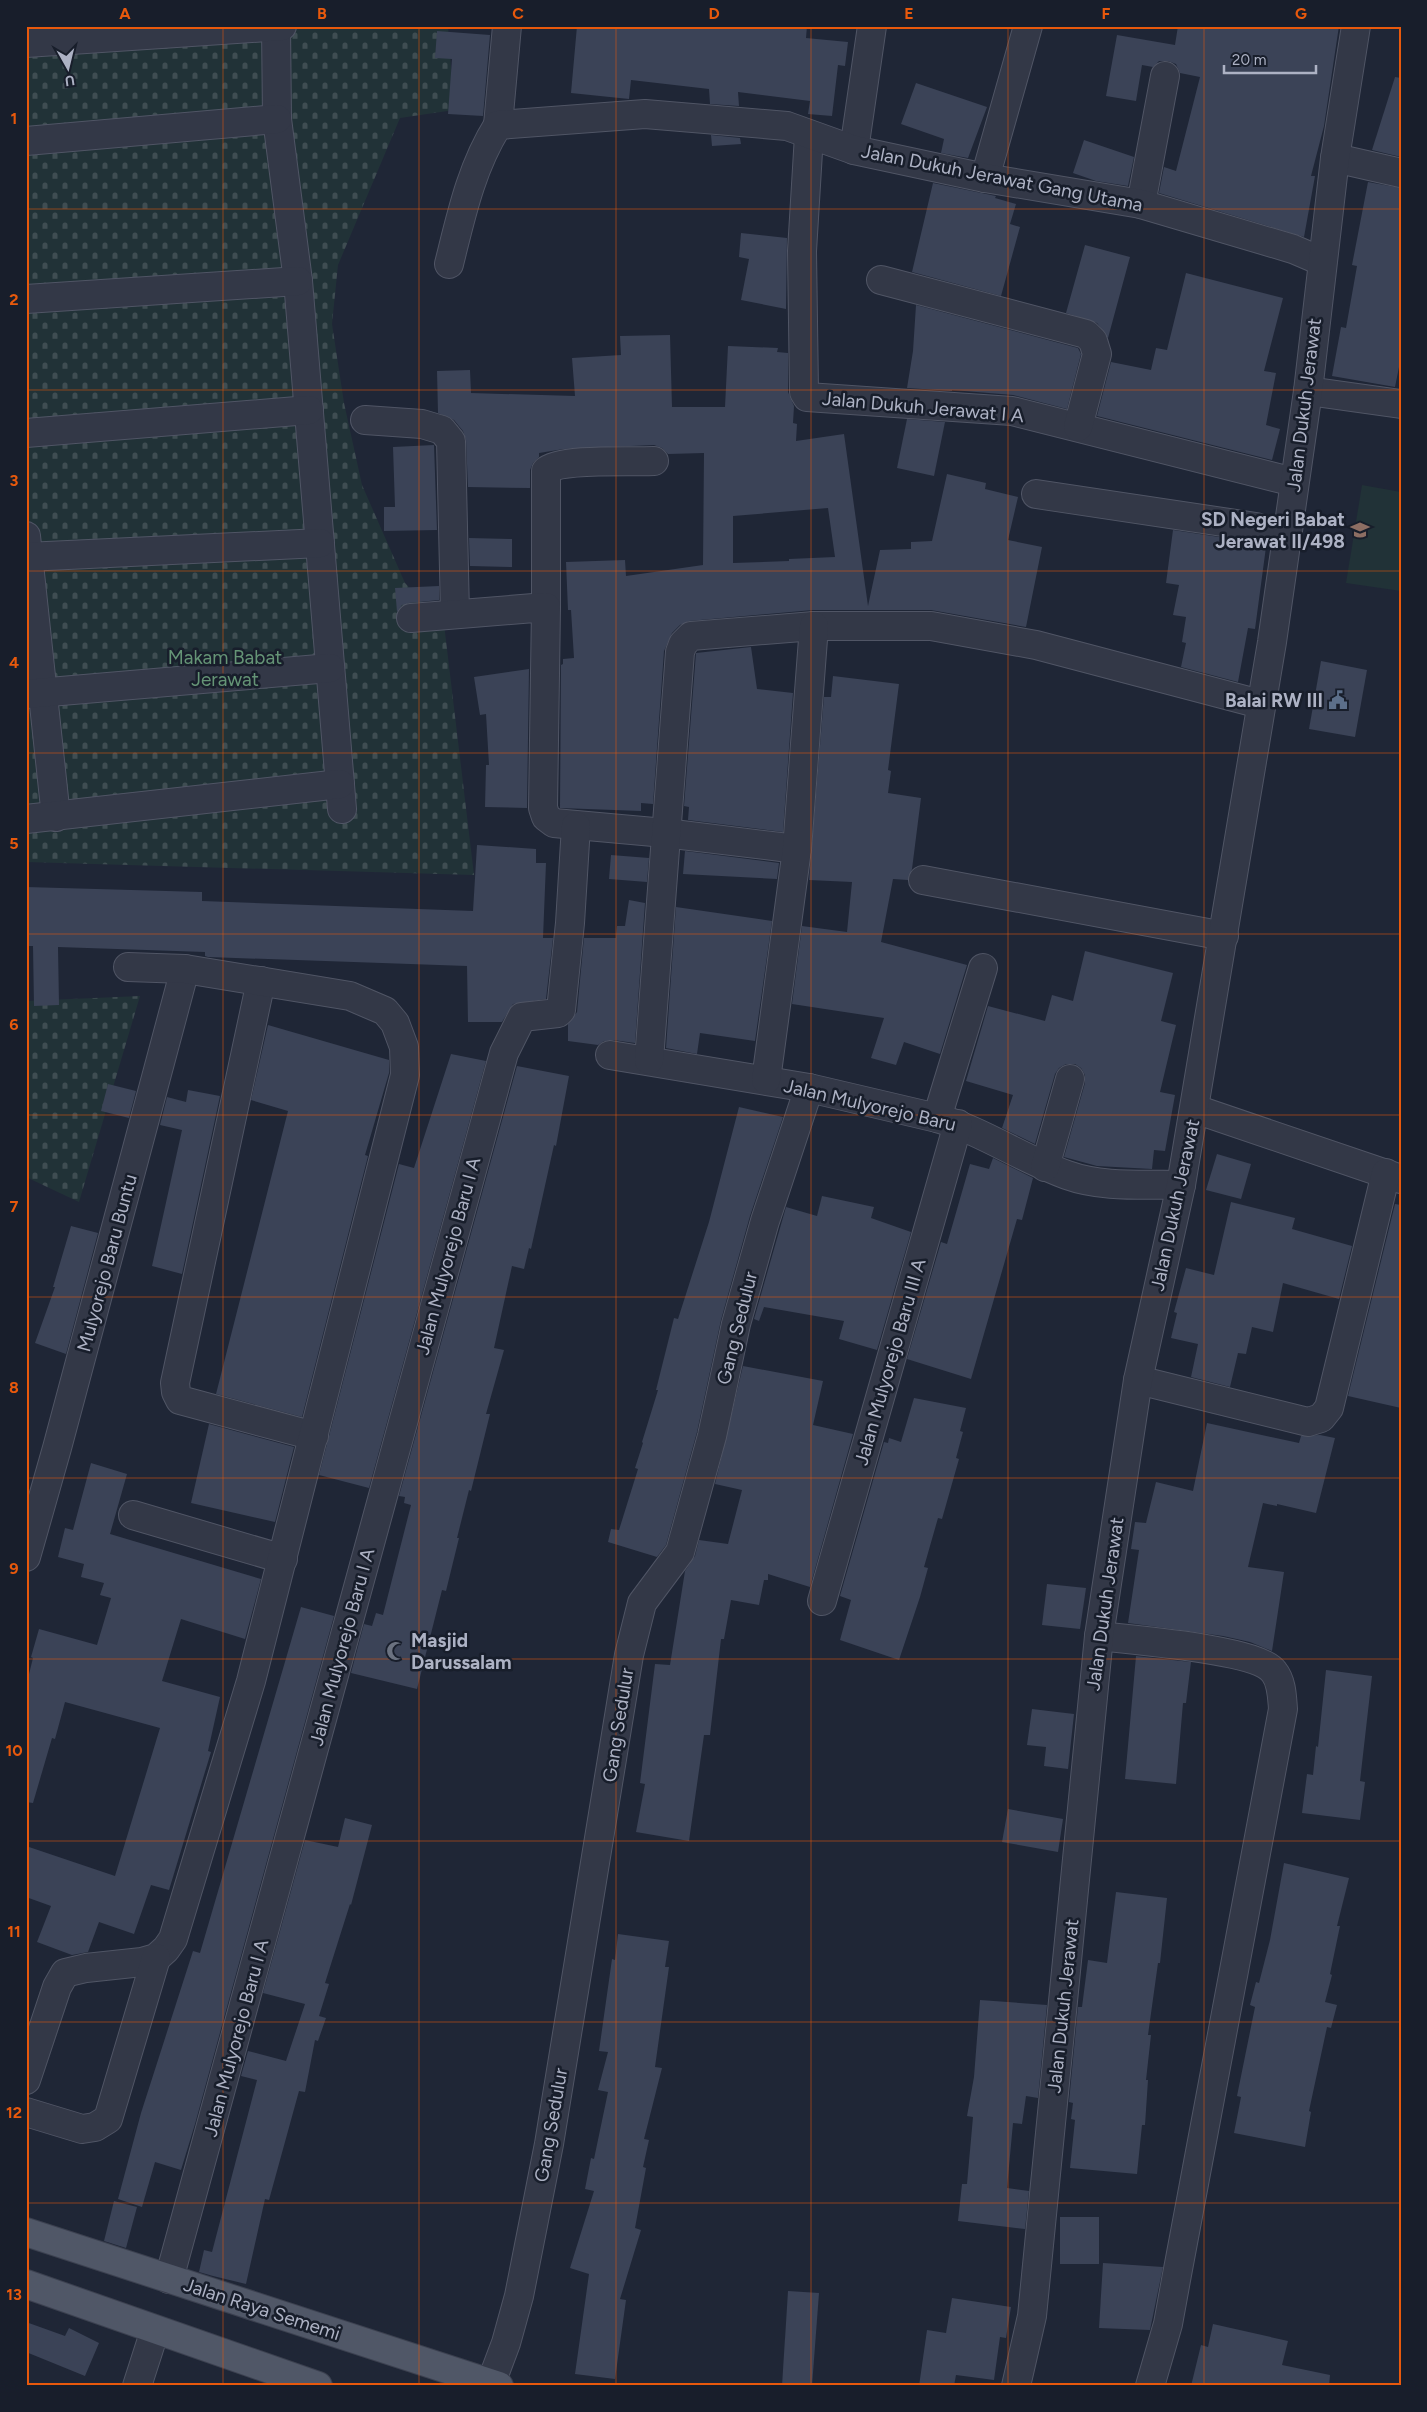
<svg xmlns="http://www.w3.org/2000/svg" width="1427" height="2412" viewBox="0 0 1427 2412" font-family="Figtree,sans-serif">
	<style>
		.grass { fill: #213237 }
		.cemetery { fill: url(#cemetery-stones) }
		.building { fill: #3b4357; fill-rule: evenodd }
		.lines { fill: none; stroke-linecap: round; stroke-linejoin: round }
		.minor-casing { stroke: #505565; stroke-width: 30 }
		.major-casing { stroke: #3c4150; stroke-width: 30 }
		.minor { stroke: #333847; stroke-width: 28 }
		.major { stroke: #505767; stroke-width: 28 }
		.grid { fill: none; stroke: #e8590c; stroke-width: 1; stroke-opacity: 0.55 }
		.labels { text-anchor: middle; dominant-baseline: central; stroke-width: 5; stroke-linejoin: round; paint-order: stroke }
		.street-label { font-size: 19px; fill: #adb2c4; stroke: #181e2b }
		.poi-label { font-size: 19px; font-weight: bold; fill: #adb2c4; stroke: #181e2b; text-anchor: end }
		.park-label { font-size: 19px; fill: #659476; stroke: #181e2b }
		.neatline { fill: none; stroke: #e8590c; stroke-width: 2 }
		.grid-label { font-size: 16px; text-anchor: middle; font-weight: bold; fill: #e8590c }
	</style>
	<defs>
		<pattern id="cemetery-stones" width="16" height="16" patternUnits="userSpaceOnUse" patternTransform="scale(1.25)"><rect width="16" height="16" fill="#213237"/><path d="M2 7V4a2 2 0 0 1 4 0v3zM10 15v-3a2 2 0 0 1 4 0v3z" fill="#3f4d52"/></pattern>
	</defs>
	<rect width="100%" height="100%" fill="#1f2636"/>
	<!-- grass -->
	<path class="grass" d="M1362,485l39,7v99l-55,-8z"/>
	<!-- cemetery -->
	<g class="cemetery">
		<path d="M26,26h422l6,84 -54,8 -62,147 -6,59 12,79 18,82 43,98 39,41 30,251 -448,-13z"/>
		<path d="M140,996l-61,206 -53,-25v-176z"/>
	</g>
	<!-- building -->
	<g class="building">
		<path d="M577,26l69,3v-3h161l-1,12 42,4 -3,24 -7,-1 -6,51 -24,-2 2,-13 -72,-9 1,14 -29,-2 -1,-15 -78,-9 -2,19 -58,-6z"/>
		<path d="M1178,26h161l-15,100 -13,50h4l-11,61 -145,-44 5,-26 12,4 24,-94 -20,-4 -4,-9 -8,-3h-9l-6,6 -11,-2 -6,36 -30,-5 11,-61 58,10z"/>
		<path d="M437,31l53,4 -7,81 -35,-2 4,-55 -17,-1z"/>
		<path d="M1395,77l6,1v79l-29,-7z"/>
		<path d="M916,83l71,24 -19,51 -27,-5 3,-14 -43,-15z"/>
		<path d="M711,135l29,3 1,6 -29,2z"/>
		<path d="M1084,140l50,17 -6,29 -32,-5 -23,-8z"/>
		<path d="M1368,182l33,6v169l-6,30 -63,-11 9,-49 5,1 11,-62 -5,-1z"/>
		<path d="M933,183l63,13 -1,2 21,6 -6,20 10,3 -19,69 -89,-24z"/>
		<path d="M741,233l46,5 -1,71 -45,-9 8,-41 -10,-2z"/>
		<path d="M1085,245l45,12 -22,81 -11,-15 -31,-10z"/>
		<path d="M1186,273l97,25 -19,73 12,2 -10,52 14,4 -8,31 -175,-44 14,-54 40,8 5,-22 11,2z"/>
		<path d="M916,305l162,43 3,6 -14,55 -54,-14 -61,-5v1l-45,-3 6,-37z"/>
		<path d="M670,335l2,72h53l3,-61 50,2 -1,4 11,1v39l6,14 -1,17 4,1 -1,17 48,-7 24,172 12,-56 31,-1v-7l21,-1 15,-67 39,9 -1,6 33,8 -10,43 34,7 -16,80 -95,-17h-118l-124,11 -9,4 -8,8 -8,18 -11,153 -12,-1v8l-81,-3 1,-143 2,-1v-5l11,-1 -3,-48h-3l-2,-48 59,-2 1,16 77,-11 1,-112 -36,1 -6,-6 -8,-3 -90,4 -25,4v4l-6,6 -3,7v18l-62,-1 -2,-47 -3,-9 -9,-11 -16,-7 -1,-42 33,-1 1,23 104,3 -3,-38 49,-3 -1,-19zM828,508l7,49 -46,2v2l-56,2v-47z"/>
		<path d="M907,419l38,3 -11,54 -37,-8z"/>
		<path d="M434,445l3,85 -53,1v-24h11l-2,-60z"/>
		<path d="M1173,530l79,12 14,5 -11,82 -7,-1 -10,54 -57,-15 5,-24 -4,-1 4,-25 -13,-2 6,-30 -13,-2z"/>
		<path d="M469,538l43,1v28l-42,-1z"/>
		<path d="M439,586v14l-30,3 -7,2 -5,7 -2,-24z"/>
		<path d="M751,647l6,42 36,4 -10,139 -95,-12 1,-13 -5,-1 12,-153z"/>
		<path d="M1321,661l46,9 -12,67 -46,-8z"/>
		<path d="M529,669l-2,139 -42,-1 1,-42h3l-3,-51 -6,1 -6,-38z"/>
		<path d="M833,676l66,8 -11,86 3,1 -3,22 33,5 -9,71 -4,11 -15,-1 -12,63 86,23 -27,89 -36,-12 -8,23 -25,-7 13,-40 -92,-14 10,-78 45,6 5,-50 -43,-2 15,-183h7z"/>
		<path d="M477,845l59,4v14h10l-3,75h10l-7,61 -33,5 -11,18h-34l-1,-56 -259,-9 -3,-1v-4l-147,-5 1,58 -25,1 -1,-60h-7v-59l176,5v9l271,10z"/>
		<path d="M685,851l94,12 -2,16 -94,-5z"/>
		<path d="M611,855l38,3 -2,24 -38,-3z"/>
		<path d="M629,900l16,3 -10,140 -22,-3 -9,1 -6,4 -30,-4v-17l9,-12 7,-74h32l1,-12h8z"/>
		<path d="M676,907l96,14 -17,120 -55,-8 -3,21 -31,-6z"/>
		<path d="M1085,951l88,22 -12,48 15,4 -16,67 15,3 -10,56 -11,-1 -2,19 -55,-3 -33,-9 21,-74v-8l-4,-7 -6,-4h-9l-7,4 -4,6 -20,70 -33,-16 11,-33 -47,-14 22,-75 57,15 7,-26 21,6z"/>
		<path d="M268,1025l121,35v13l-24,82 3,1 -66,261 -86,-23 72,-283 -37,-11z"/>
		<path d="M451,1054l35,7 -117,427 -50,-13 80,-311 15,4z"/>
		<path d="M517,1066l52,10 -13,70 -2,-1 -23,104 -2,-1 -5,21 -12,-3 -18,82 10,2 -18,64h4l-19,77 -2,-1 -12,48h2l-13,53 -4,-1 -25,99 -66,-16 13,-49 8,2 4,-13 7,2 28,-110 -7,-2 1,-6 -6,-1z"/>
		<path d="M108,1084l28,7 -7,27 -28,-7z"/>
		<path d="M188,1090l32,6 -38,178 -30,-8 30,-136 -22,-5 7,-28 19,5z"/>
		<path d="M739,1107l44,10 -33,99 -29,104 -24,112 -31,113 -9,12 -49,-15 3,-13 8,1 19,-61 -3,-1 8,-25 -1,-1 16,-52h-2l18,-72 4,1 31,-97z"/>
		<path d="M1217,1154l34,10 -10,35 -35,-9z"/>
		<path d="M993,1158l40,20 -11,42 -5,-1 -46,160 -64,-20 34,-117 6,2 23,-80 19,5z"/>
		<path d="M822,1196l52,11 -3,11 40,14 -34,118 -38,-11 5,-18 -80,-14 -5,14 -5,-2 32,-112 31,9z"/>
		<path d="M1231,1202l64,16 -3,11 60,17 -13,53 -56,-16 -10,49 -21,-5 -6,27 -8,-1 -8,34 -39,-10 7,-33 -27,-6 6,-25 -3,-1 12,-44 28,7z"/>
		<path d="M1395,1204l6,1v203l-53,-12z"/>
		<path d="M71,1226l27,7 -32,121 -31,-11 20,-56h-2z"/>
		<path d="M743,1366l80,15 -10,44 40,9 -43,153 -42,-13v6h-4l-5,25 -28,-5 -7,39h-3l-11,96h-6l-15,106 -53,-9 9,-48 -5,-1 15,-119 15,1 15,-94 10,-15 4,-16 29,4 14,-54 -27,-6z"/>
		<path d="M914,1398l52,10 -6,23 3,1 -7,26 3,1 -17,60 -4,-1 -14,49 4,1 -8,29 -21,63 -59,-20 11,-40 -11,-4 44,-154 4,1 1,-5 12,4z"/>
		<path d="M1207,1423l92,20 2,-7 19,-1 15,3 -19,75 -39,-9v2l-14,-3 -15,64 36,5 -12,79 -22,-9 -27,-6 -95,-13 11,-73 -8,-1 4,-27 11,1 10,-41 37,9z"/>
		<path d="M209,1424l85,23 -19,75 -84,-19z"/>
		<path d="M91,1463l36,11 -17,60 151,45 -16,60 -64,-20 -19,62 58,16 -12,54 3,1 -42,138 -18,-5 -17,49 -35,-12 -11,30 -16,3 -35,-13 14,-36 -25,-9v-51l89,30 45,-148 -95,-26 -10,37 -3,-1 -19,65 -7,-1v-116l7,-28 -2,-1 8,-28 58,16 14,-47 -11,-3 4,-12 -23,-6 3,-13 -26,-7 7,-29 8,2z"/>
		<path d="M1047,1584l39,4 -6,41 -38,-4z"/>
		<path d="M301,1607l33,9 -139,508 -14,46 -26,-8 -13,45 -24,-8 23,-86 52,-162 7,2z"/>
		<path d="M1136,1656l55,6 -5,41h-3l-7,81 -51,-5z"/>
		<path d="M1326,1670l46,6 -12,105 5,1 -5,38 -58,-7 5,-39 6,1 3,-29 2,1z"/>
		<path d="M1032,1709l42,5 -6,55 -24,-3 2,-19 -19,-2z"/>
		<path d="M1008,1809l55,10 -5,33 -56,-10z"/>
		<path d="M345,1818l27,7 -21,80 -1,-1 -25,79 4,1 -10,32 7,2 -8,23 -3,-1 -10,52 -6,-1 -30,109 -4,-1 -19,85 -33,-8 -14,-4 5,-22 8,2 45,-172 -16,-4 7,-25 38,10 19,-57 -42,-11 42,-153 33,7z"/>
		<path d="M1284,1863l65,15 -12,48h3l-10,48 2,1 -7,27 12,3 -6,23 -4,-1 -18,84 2,1 -6,35 -71,-14 7,-36 -4,-1 18,-89 -5,-2 6,-23 3,1 11,-43z"/>
		<path d="M1116,1892l51,6 -7,65h-2l-10,72h3l-5,45h2l-3,45h-3l-5,49 -67,-6 5,-48 -4,-1 2,-16 -4,-1 9,-95h4l6,-47 19,3z"/>
		<path d="M618,1934l51,7 -4,26h4l-14,100 7,1 -18,71 5,1 -6,27 3,1 -11,60 6,2 -21,69 6,1 -11,79 -40,-5 14,-100 -19,-6 24,-77 -9,-2 6,-31 3,1 14,-67 -10,-2 10,-38 -9,-1 13,-92 3,1z"/>
		<path d="M980,2000l67,5 -9,93 -12,-2 -4,28 -9,-1 -6,65 22,3 -4,38 -67,-8 4,-37h5l6,-67 -6,-1 7,-39z"/>
		<path d="M114,2201l23,6 -11,41 -22,-7z"/>
		<rect x="1060" y="2217" width="39" height="47"/>
		<path d="M1103,2263l60,4 -13,63 -51,-2z"/>
		<path d="M788,2291l31,2 -7,93h-30z"/>
		<path d="M952,2298l59,9 -5,31 -6,-1 -6,43 -38,-5 -2,11h-35l8,-56 19,3z"/>
		<path d="M26,2322l39,14 4,-8 30,15 -14,33 -59,-24z"/>
		<path d="M1213,2324l75,17 -6,24 48,10 -1,11h-138l10,-41 7,2z"/>
	</g>
	<g class="lines">
		<!-- minor casing -->
		<g class="minor-casing">
			<g id="minor">
				<path d="M276,26l1,93 21,162 44,528"/>
				<path d="M26,43l256,-17"/>
				<path d="M498,125l9,-99"/>
				<path d="M809,135l-7,116 2,141 3,5 205,14 282,71"/>
				<path d="M26,141l251,-22"/>
				<path d="M854,150l18,-124"/>
				<path d="M1335,158l66,15"/>
				<path d="M985,178l43,-152"/>
				<path d="M1141,204l24,-128"/>
				<path d="M449,264c12,-48 22,-96 49,-139l147,-11 142,12 67,24 131,28 156,26 152,45 28,12"/>
				<path d="M881,280l205,54 7,7 4,13 -19,73"/>
				<path d="M26,299l272,-18"/>
				<path d="M1308,391l93,13"/>
				<path d="M365,420l57,4 20,6 9,11 4,172"/>
				<path d="M26,433l283,-23"/>
				<path d="M1036,494l220,33 32,10"/>
				<path d="M26,536l30,281"/>
				<path d="M26,557l294,-14"/>
				<path d="M546,607v-136c13,-13 87,-9 108,-10"/>
				<path d="M411,618l135,-11 -3,201 3,9 8,6 111,10 132,16"/>
				<path d="M26,694l304,-26"/>
				<path d="M26,819l314,-35"/>
				<path d="M923,880l301,56"/>
				<path d="M261,981l-86,402 1,9 4,8 134,36"/>
				<path d="M610,1055l199,33 128,30c46,13 85,41 130,57 36,13 77,9 114,10"/>
				<path d="M649,1060l31,-408 3,-8 8,-8 123,-10h117l105,19 224,59"/>
				<path d="M766,1080l31,-231 17,-223"/>
				<path d="M1195,1109l206,70"/>
				<path d="M937,1118l46,-150"/>
				<path d="M1045,1167l25,-88"/>
				<path d="M1138,1380l170,42 13,-4 8,-10 57,-235"/>
				<path d="M133,1515l150,44"/>
				<path d="M26,1557l31,-109 128,-479"/>
				<path d="M822,1601l136,-477"/>
				<path d="M1099,1636c32,4 159,13 175,36 8,10 8,25 9,37l-107,571 -8,44 -18,62"/>
				<path d="M26,2080l31,-93 8,-14 21,-5 56,-6 14,-4 10,-9 7,-10 78,-258 154,-606 -1,-28 -9,-24 -10,-12 -35,-15 -165,-27 -57,-2"/>
				<path d="M26,2112l56,17 13,-2 13,-8 48,-161"/>
				<path d="M169,2279l335,-1226 18,-36 36,-4 3,-3 9,-87 6,-97"/>
				<path d="M491,2383l15,-40 13,-47 30,-152 80,-489 13,-52 38,-51 32,-116 24,-112 29,-103 44,-133"/>
				<path d="M137,2386l18,-56"/>
				<path d="M1016,2386l16,-70 67,-680 39,-256 43,-195 91,-543 36,-251 27,-233 21,-132"/>
			</g>
		</g>
		<!-- major casing -->
		<g class="major-casing">
			<g id="major">
				<path d="M26,2232l473,154"/>
				<path d="M26,2284l292,102"/>
			</g>
		</g>
		<!-- minor -->
		<use href="#minor" class="minor"/>
		<!-- major -->
		<use href="#major" class="major"/>
	</g>
	<!-- grid -->
	<path class="grid" d="M223,26v2360M419,26v2360M616,26v2360M811,26v2360M1008,26v2360M1204,26v2360M26,209h1375M26,390h1375M26,571h1375M26,753h1375M26,934h1375M26,1115h1375M26,1297h1375M26,1478h1375M26,1659h1375M26,1841h1375M26,2022h1375M26,2203h1375"/>
	<!-- icons -->
	<defs>
		<g id="school-bare" transform="scale(1.5)"><path d="M0-5L7-2L0 1L-7-2ZM-4 1L0 2.5L4 1V4Q0 6-4 4Z" fill="#8d6e63" stroke="#181e2b" stroke-width="2.5" paint-order="stroke"/></g>
		<g id="civic-bare" transform="scale(1.5)"><path d="M-.6-6.5H3V-4.5H.6V-3L4-1V1h2V6H-6V1h2V-1L-.6-3ZM-1.2 2.5V6h2.4V2.5Z" fill="#5c6f8a" stroke="#181e2b" stroke-width="2.5" paint-order="stroke"/></g>
		<g id="mosque-bare" transform="scale(1.5)"><path d="M3.5-4.9A6 6 0 1 0 3.5 4.9A5 5 0 1 1 3.5-4.9Z" fill="#6b7280" stroke="#181e2b" stroke-width="2.5" paint-order="stroke"/></g>
	</defs>
	<g fill-rule="evenodd">
		<use href="#school-bare" x="1360" y="530"/>
		<use href="#civic-bare" x="1338" y="700"/>
		<use href="#mosque-bare" x="396" y="1651"/>
	</g>
	<g class="labels">
		<!-- street labels -->
		<g class="street-label">
			<text transform="translate(1002 178) rotate(11)">Jalan Dukuh Jerawat Gang Utama</text>
			<text transform="translate(1304 405) rotate(-83)">Jalan Dukuh Jerawat</text>
			<text transform="translate(923 407) rotate(5)">Jalan Dukuh Jerawat I A</text>
			<text transform="translate(870 1105) rotate(13)">Jalan Mulyorejo Baru</text>
			<text transform="translate(1175 1205) rotate(-78)">Jalan Dukuh Jerawat</text>
			<text transform="translate(448 1256) rotate(-75)">Jalan Mulyorejo Baru I A</text>
			<text transform="translate(107 1263) rotate(-75)">Mulyorejo Baru Buntu</text>
			<text transform="translate(737 1328) rotate(-76)">Gang Sedulur</text>
			<text transform="translate(890 1362) rotate(-74)">Jalan Mulyorejo Baru III A</text>
			<text transform="translate(1105 1604) rotate(-82)">Jalan Dukuh Jerawat</text>
			<text transform="translate(342 1647) rotate(-75)">Jalan Mulyorejo Baru I A</text>
			<text transform="translate(618 1725) rotate(-81)">Gang Sedulur</text>
			<text transform="translate(1063 2006) rotate(-84)">Jalan Dukuh Jerawat</text>
			<text transform="translate(236 2038) rotate(-75)">Jalan Mulyorejo Baru I A</text>
			<text transform="translate(551 2125) rotate(-80)">Gang Sedulur</text>
			<text transform="translate(262 2309) rotate(18)">Jalan Raya Sememi</text>
		</g>
		<!-- poi labels -->
		<g class="poi-label">
			<text x="1345" y="519">SD Negeri Babat<tspan x="1345" dy="22">Jerawat II/498</tspan></text>
			<text x="1323" y="700">Balai RW III</text>
			<text x="411" y="1640" text-anchor="start">Masjid<tspan x="411" dy="22">Darussalam</tspan></text>
		</g>
		<!-- park labels -->
		<g class="park-label">
			<text x="225" y="657">Makam Babat<tspan x="225" dy="22">Jerawat</tspan></text>
		</g>
	</g>
	<!-- border -->
	<rect width="1427" height="2412" fill="none" stroke="#181e2b" stroke-width="55"/>
	<!-- north arrow -->
	<g transform="translate(68 68) rotate(172)" stroke="#181e2b" stroke-width="4" paint-order="stroke">
	<path d="M0-4L9 19L0 12L-9 19Z" fill="#adb2c4"/>
	<text y="-8" font-size="14" font-weight="bold" text-anchor="middle" fill="#adb2c4">U</text>
	</g>
	<!-- scale -->
	<path d="M1224 65v8h92v-8" fill="none" stroke="#adb2c4" stroke-width="2.5"/>
	<text x="1232" y="65" font-size="15" fill="#adb2c4" stroke="#181e2b" stroke-width="4" paint-order="stroke">20 m</text>
	<rect x="28" y="28" width="1372" height="2356" class="neatline"/>
	<g class="grid-label">
		<text x="125" y="19">A</text>
		<text x="322" y="19">B</text>
		<text x="518" y="19">C</text>
		<text x="714" y="19">D</text>
		<text x="909" y="19">E</text>
		<text x="1106" y="19">F</text>
		<text x="1301" y="19">G</text>
		<text x="14" y="124">1</text>
		<text x="14" y="305">2</text>
		<text x="14" y="486">3</text>
		<text x="14" y="668">4</text>
		<text x="14" y="849">5</text>
		<text x="14" y="1030">6</text>
		<text x="14" y="1212">7</text>
		<text x="14" y="1393">8</text>
		<text x="14" y="1574">9</text>
		<text x="14" y="1756">10</text>
		<text x="14" y="1937">11</text>
		<text x="14" y="2118">12</text>
		<text x="14" y="2300">13</text>
	</g>
</svg>
